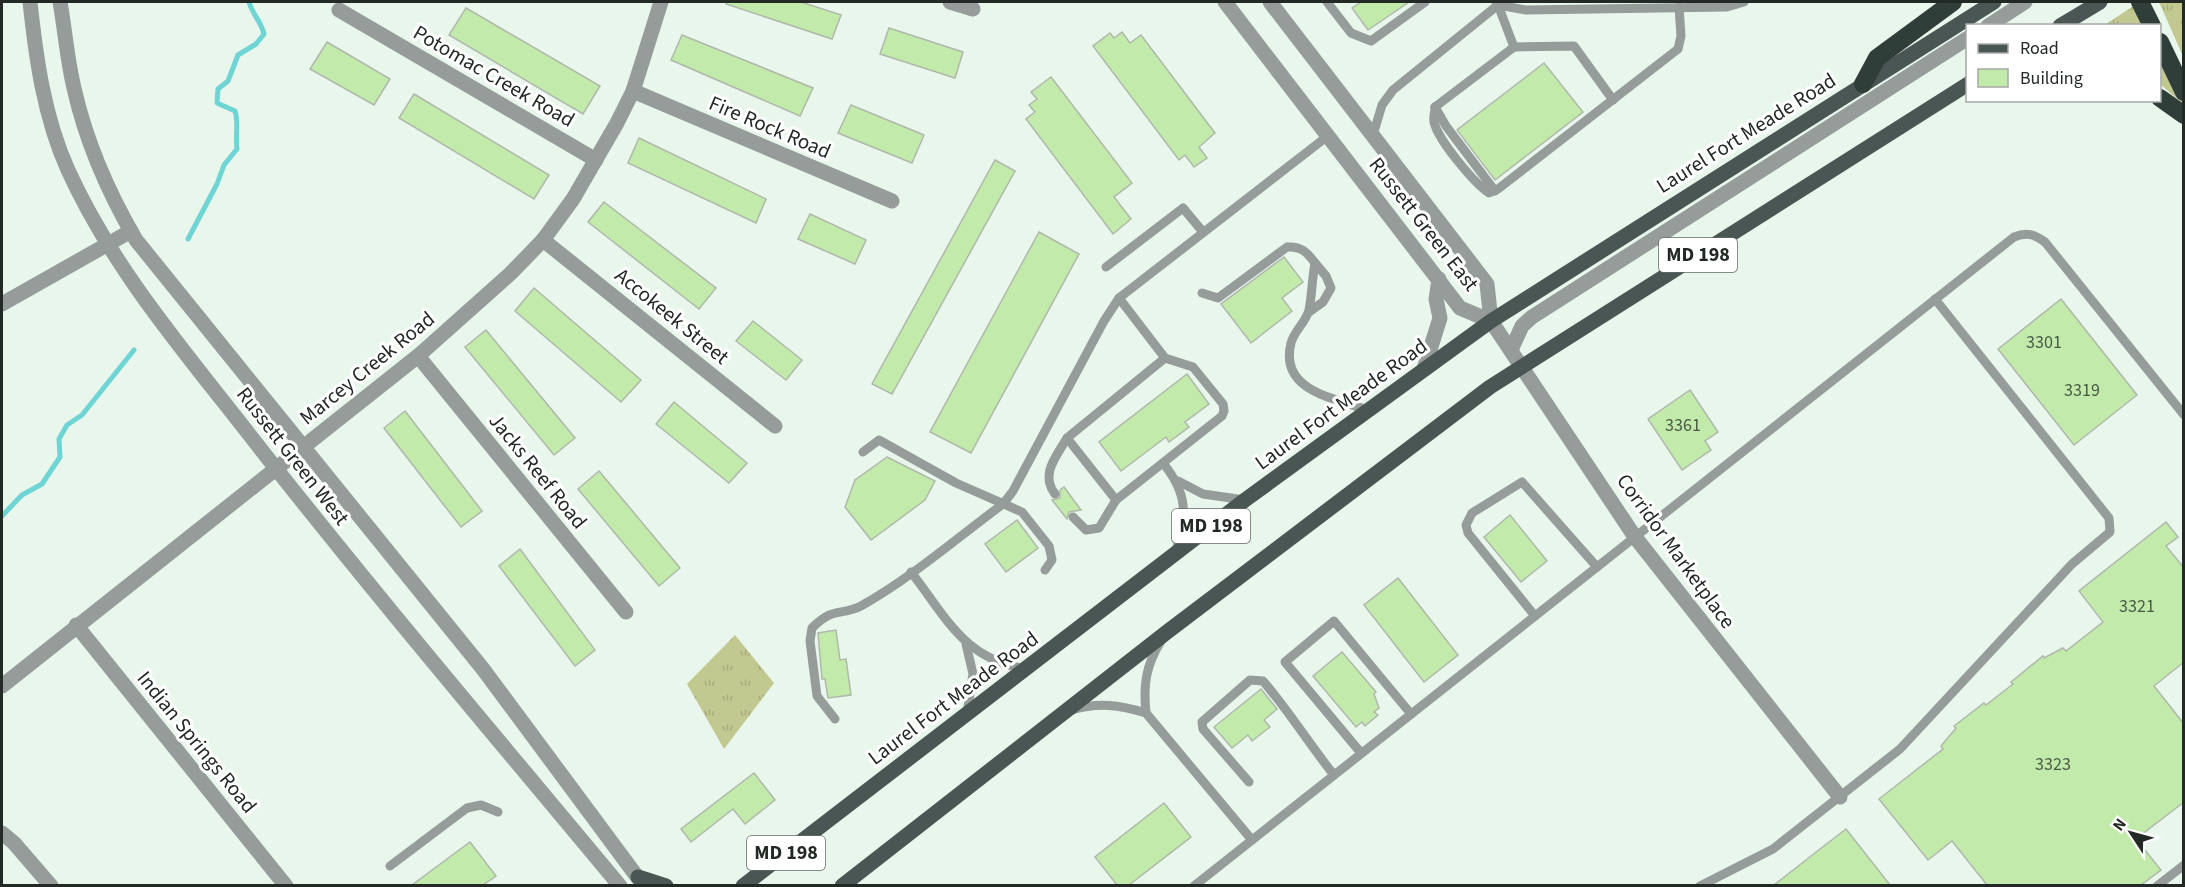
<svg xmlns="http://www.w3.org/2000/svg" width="2185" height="887" viewBox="0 0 2185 887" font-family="'Source Sans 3',sans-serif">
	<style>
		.grass { fill: url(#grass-tufts) }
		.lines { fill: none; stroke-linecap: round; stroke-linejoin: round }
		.stream { stroke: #6ed4d4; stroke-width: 5 }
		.building { fill: #c2ebab; stroke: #afb8ab; stroke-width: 1.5 }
		.service { stroke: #959c9a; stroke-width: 9 }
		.minor { stroke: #959c9a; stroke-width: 15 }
		.tertiary { stroke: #959c9a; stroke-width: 15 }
		.primary { stroke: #4a5653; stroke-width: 15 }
		.motorway { stroke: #303e3a; stroke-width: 18 }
		.labels { text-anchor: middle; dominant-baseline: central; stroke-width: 6; stroke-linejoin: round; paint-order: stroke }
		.number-label { font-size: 18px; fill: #4b5a46 }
		.shield { fill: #fff; stroke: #656966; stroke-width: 1.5 }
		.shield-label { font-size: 20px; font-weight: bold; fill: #232925 }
		.street-label { font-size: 21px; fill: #232925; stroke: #fff }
	</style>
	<defs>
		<pattern id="grass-tufts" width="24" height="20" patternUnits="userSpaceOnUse" patternTransform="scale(1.5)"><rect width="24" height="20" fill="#c1c890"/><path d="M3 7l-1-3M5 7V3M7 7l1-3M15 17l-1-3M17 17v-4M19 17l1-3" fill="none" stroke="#a6ac7c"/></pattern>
	</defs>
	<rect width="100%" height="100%" fill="#e8f6ec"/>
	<!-- grass -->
	<g class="grass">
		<path d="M2159,2h24v54z"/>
		<path d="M2135,5l10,21h-42z"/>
		<path d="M2160,55l23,49 -23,-20z"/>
		<path d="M735,635l39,48 -50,66 -37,-65z"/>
	</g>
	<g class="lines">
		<!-- stream -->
		<g class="stream">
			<path d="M188,239l29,-55 7,-19 13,-16c-2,-13 2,-26 -2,-38l-18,-8 1,-14 10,-8 10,-26 18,-11 8,-10c-3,-13 -12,-20 -15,-32"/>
			<path d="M2,516l20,-21 20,-11 18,-27 -1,-18 8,-14 15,-10 52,-65"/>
		</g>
	</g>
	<!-- building -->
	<g class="building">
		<path d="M726,2h75l40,13 -9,24 -106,-35z"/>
		<path d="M1361,2h48l-41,28 -16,-22z"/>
		<path d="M466,8l134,78 -17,28 -134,-79z"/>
		<path d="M889,28l74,24 -8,26 -75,-24z"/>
		<path d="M1122,32l8,11 11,-8 74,98 -16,14 8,11 -13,9 -9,-12 -6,5 -86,-114 17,-13 4,5z"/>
		<path d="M682,35l131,53 -13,28 -129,-56z"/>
		<path d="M327,42l63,37 -16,26 -64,-36z"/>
		<path d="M1544,63l39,49 -88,68 -38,-50z"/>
		<path d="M1051,77l81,106 -18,14 17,22 -18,15 -87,-115 9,-7 -6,-7 8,-6 -6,-7z"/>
		<path d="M414,94l135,81 -15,24 -135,-81z"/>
		<path d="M851,105l73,30 -12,28 -74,-30z"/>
		<path d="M639,138l127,61 -10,24 -128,-60z"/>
		<path d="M995,160l20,11 -123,223 -20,-10z"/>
		<path d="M604,202l112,86 -17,21 -111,-87z"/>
		<path d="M810,214l56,26 -11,24 -57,-25z"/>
		<path d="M1039,232l40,22 -108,199 -41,-21z"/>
		<path d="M1284,257l19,25 -21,16 10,13 -41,32 -30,-39z"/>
		<path d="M534,288l107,92 -20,22 -106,-91z"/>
		<path d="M2061,299l76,96 -63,50 -76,-96z"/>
		<path d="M753,321l49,39 -16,20 -50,-39z"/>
		<path d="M486,330l89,108 -21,17 -89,-108z"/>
		<path d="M1187,374l22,30 -24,18 4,5 -20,15 -3,-5 -45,34 -22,-29z"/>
		<path d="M1690,390l28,42 -13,9 6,9 -29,20 -34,-51z"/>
		<path d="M674,402l73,61 -18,20 -73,-59z"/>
		<path d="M405,411l77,100 -21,16 -77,-99z"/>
		<path d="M887,457l48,24 -10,19 -54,40 -26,-33 10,-27z"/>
		<path d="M599,471l81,97 -21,18 -81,-97z"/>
		<path d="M1064,487l17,23 -12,2 -2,7 -15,-19 8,-2v-8z"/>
		<path d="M1510,515l37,46 -26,21 -37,-45z"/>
		<path d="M1017,520l21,28 -32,24 -21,-28z"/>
		<path d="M2166,522l12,15 -12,9 18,22v94l-30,24 30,38v78l-48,37 25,31 -20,15h-154l-35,-44 -24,19 -49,-61 64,-50 -2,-3 15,-18 -2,-2 30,-23 2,2 27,-21 -2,-2 32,-26 1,2 19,-10 3,3 37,-29 -24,-31z"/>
		<path d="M520,549l75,101 -20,16 -76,-100z"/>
		<path d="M1398,578l60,77 -34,27 -60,-77z"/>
		<path d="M836,630l4,30 6,-1 5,36 -23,3 -3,-19h-3l-4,-46z"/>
		<path d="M1342,652l34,40 -2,2 5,14 -5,4 4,3 -13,11 -3,-4 -6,5 -43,-51z"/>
		<path d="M1261,689l16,20 -13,11 6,7 -18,14 -4,-6 -16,13 -18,-21z"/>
		<path d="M754,773l21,27 -30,24 -12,-15 -42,33 -10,-13z"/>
		<path d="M1164,803l27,34 -62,48h-12l-22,-28z"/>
		<path d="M1846,829l44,56h-116l46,-36z"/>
		<path d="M470,842l26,34 -13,9h-71z"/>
	</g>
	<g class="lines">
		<!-- service -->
		<g class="service">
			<path d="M1327,2l24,31 20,8 54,-39"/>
			<path d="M1496,2l2,3 28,5 201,-3 17,-5"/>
			<path d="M1435,107c0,4 -2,10 -1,15 4,18 40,61 55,71l9,-4 180,-140 3,-13 -2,-29"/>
			<path d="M1435,107l79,-60 60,-1 39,54"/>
			<path d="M1435,107l11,19 49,65"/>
			<path d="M1373,135l9,-30 11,-15 105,-85 16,42"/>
			<path d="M1106,267l77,-59 20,24"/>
			<path d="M1202,293l16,5 69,-51c14,-1 20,5 28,16 -3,16 -3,32 -6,47 -3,12 -15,21 -18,33 -12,48 43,55 77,67"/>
			<path d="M1119,298l46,60"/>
			<path d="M1309,312l14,-10 8,-14 -5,-12 -11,-13"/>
			<path d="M1165,358l28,9 30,37 1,7 -2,5 -106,84 -49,-62z"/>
			<path d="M863,452l16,-12 77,43 66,29 27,34 3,14 -7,10"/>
			<path d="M1163,463c25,31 24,51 13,88"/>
			<path d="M1178,481l25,13 42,6"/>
			<path d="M1055,494c-15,-20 1,-37 12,-56"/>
			<path d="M1073,517l13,13 13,-2 17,-28"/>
			<path d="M911,572c36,46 53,88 116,97"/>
			<path d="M1535,616l-67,-83 -2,-8 6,-12 50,-31 75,85"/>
			<path d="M966,644l7,30 -6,40"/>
			<path d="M1072,710c26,-8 48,-5 74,3l106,127"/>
			<path d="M1146,713c-3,-28 0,-48 15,-72"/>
			<path d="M835,719l-18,-23 -7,-55 2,-13c22,-22 29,-12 49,-22 50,-28 96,-68 142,-102l10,-13 91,-170 15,-23 210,-163"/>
			<path d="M1361,753l-76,-91 49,-41 77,93"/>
			<path d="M1249,782l-46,-53 -1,-7 48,-42 13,1c26,30 46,63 71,94"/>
			<path d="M390,866l77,-58 14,-3 17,7"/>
			<path d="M1194,886l820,-649c13,-5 20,-3 31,5l139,173"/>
			<path d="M1700,886l73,-37 127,-100 172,-185 38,-32 -1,-14 -174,-219"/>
			<path d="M2157,886l27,-21"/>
		</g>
		<!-- minor -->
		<g class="minor">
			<path d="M950,2l23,7"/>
			<path d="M339,10l257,150"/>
			<path d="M1988,26l37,-24"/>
			<path d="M633,91l259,110"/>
			<path d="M543,240l232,186"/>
			<path d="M2,304l129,-73"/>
			<path d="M1491,321l144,216 205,260"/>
			<path d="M1511,350l11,-24 10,-9 436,-279"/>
			<path d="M418,356l208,256"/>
			<path d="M76,625l210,261"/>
			<path d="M2,686l416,-330 93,-83 32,-33 30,-41 44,-76 16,-32 28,-89"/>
			<path d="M2,833l12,10 37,43"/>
		</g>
		<!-- tertiary -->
		<g class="tertiary">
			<path d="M30,2c6,56 14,115 38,168 45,99 117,182 184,268 119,152 244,299 368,448"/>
			<path d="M60,2c5,28 7,57 14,86 12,54 34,104 62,152l347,429 161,217"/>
			<path d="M1225,2l235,306 31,13 -4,-37 -217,-282"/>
			<path d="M1424,369l16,-51 -4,-19 3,-20"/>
		</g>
		<!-- primary -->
		<g class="primary">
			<path d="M2060,26l40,-24"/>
			<path d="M638,877l28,9"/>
			<path d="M743,886l502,-386 246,-179 503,-319"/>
			<path d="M842,886l325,-254 323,-245 478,-303"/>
		</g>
		<!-- motorway -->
		<g class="motorway">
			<path d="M2140,2l12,24"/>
			<path d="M2160,42l24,50"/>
			<path d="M1863,84l14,-26 76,-56"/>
			<path d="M2160,98l24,17"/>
		</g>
	</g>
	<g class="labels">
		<!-- number labels -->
		<g class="number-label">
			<text x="2044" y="342">3301</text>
			<text x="2082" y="390">3319</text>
			<text x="1683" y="425">3361</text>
			<text x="2137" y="606">3321</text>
			<text x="2053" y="764">3323</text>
		</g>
		<!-- shield labels -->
		<g class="shield">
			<rect x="1659" y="238" width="78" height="34" rx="4.5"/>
			<rect x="1172" y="509" width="78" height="34" rx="4.5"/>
			<rect x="747" y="836" width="78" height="34" rx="4.5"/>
		</g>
		<g class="shield-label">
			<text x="1698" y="255">MD 198</text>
			<text x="1211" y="526">MD 198</text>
			<text x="786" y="853">MD 198</text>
		</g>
		<!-- street labels -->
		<g class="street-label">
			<text transform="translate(494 76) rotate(30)">Potomac Creek Road</text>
			<text transform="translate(770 127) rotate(23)">Fire Rock Road</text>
			<text transform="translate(1746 133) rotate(-32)">Laurel Fort Meade Road</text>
			<text transform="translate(1424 224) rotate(52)">Russett Green East</text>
			<text transform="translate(672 316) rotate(39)">Accokeek Street</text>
			<text transform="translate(367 368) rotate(-39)">Marcey Creek Road</text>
			<text transform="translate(1341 404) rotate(-36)">Laurel Fort Meade Road</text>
			<text transform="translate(293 456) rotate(52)">Russett Green West</text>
			<text transform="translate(538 471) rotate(51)">Jacks Reef Road</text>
			<text transform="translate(1676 551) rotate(54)">Corridor Marketplace</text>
			<text transform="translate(953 698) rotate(-37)">Laurel Fort Meade Road</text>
			<text transform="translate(197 742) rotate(51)">Indian Springs Road</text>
		</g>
	</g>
	<!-- border -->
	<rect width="2185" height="887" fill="none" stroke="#232925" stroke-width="6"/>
	<!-- legend -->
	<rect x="1966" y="24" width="195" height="78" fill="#ffffff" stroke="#a7a9a8" stroke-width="1.5"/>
	<rect x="1978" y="44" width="30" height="9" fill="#4a5653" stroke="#a7a9a8" stroke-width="1.5"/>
	<text x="2020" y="54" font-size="18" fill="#232925">Road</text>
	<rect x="1978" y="69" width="30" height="18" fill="#c2ebab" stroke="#a7a9a8" stroke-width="1.5"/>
	<text x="2020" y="84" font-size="18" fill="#232925">Building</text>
	<!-- north arrow -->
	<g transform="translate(2131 833) rotate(306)" stroke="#ffffff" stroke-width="4.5" paint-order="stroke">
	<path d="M0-4.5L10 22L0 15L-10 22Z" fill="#232925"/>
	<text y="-9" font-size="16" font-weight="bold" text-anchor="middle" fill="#232925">N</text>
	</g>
</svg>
